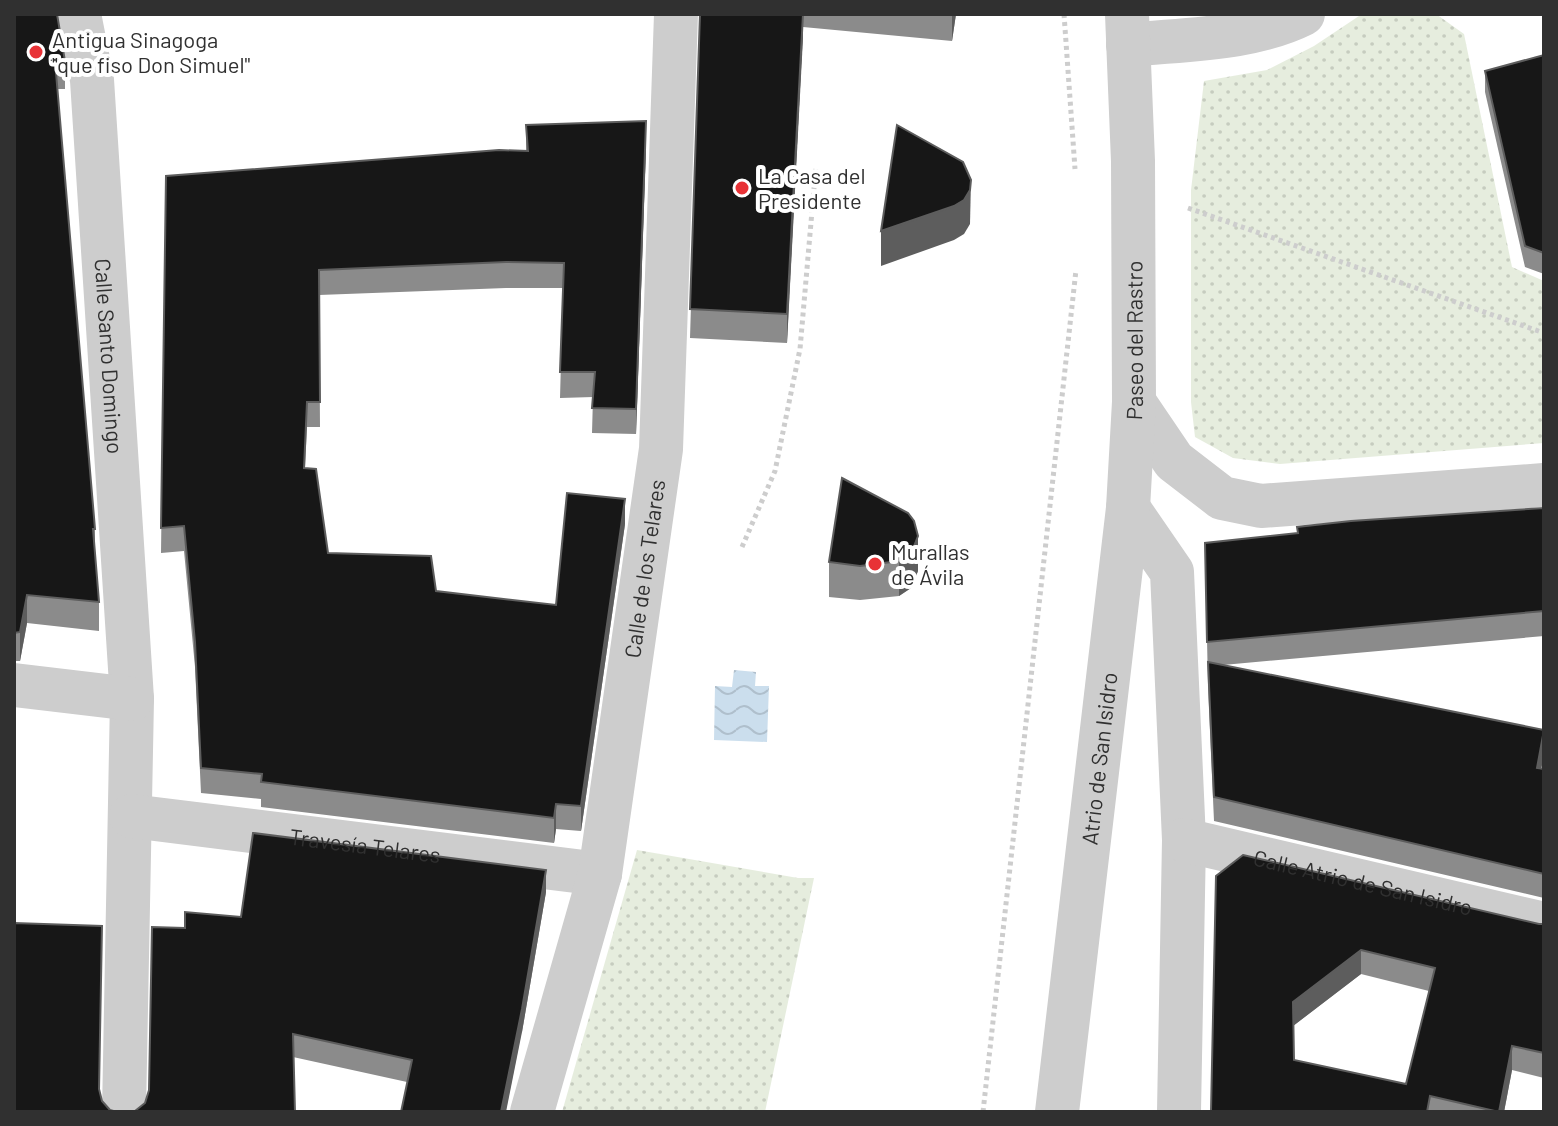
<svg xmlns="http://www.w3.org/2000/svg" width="1558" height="1126" viewBox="0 0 1558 1126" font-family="Barlow,sans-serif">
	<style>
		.park { fill: url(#park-dots) }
		.water { fill: url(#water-waves) }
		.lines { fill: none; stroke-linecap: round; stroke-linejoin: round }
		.path { stroke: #cdcdcd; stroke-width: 5; stroke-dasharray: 4 4; stroke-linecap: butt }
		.minor { stroke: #cdcdcd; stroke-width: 44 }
		.wall { fill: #8b8b8b; fill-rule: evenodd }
		.shaded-wall { fill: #5d5d5d }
		.building { fill: #171717; stroke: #5d5d5d; stroke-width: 2; fill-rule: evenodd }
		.poi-dot { fill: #e83236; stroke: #fff; stroke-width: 3 }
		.labels { text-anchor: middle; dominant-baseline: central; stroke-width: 8; stroke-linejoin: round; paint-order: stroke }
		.poi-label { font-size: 22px; fill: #303030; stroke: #fff; text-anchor: start }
		.street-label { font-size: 22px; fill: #303030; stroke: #fff }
	</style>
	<defs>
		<pattern id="park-dots" width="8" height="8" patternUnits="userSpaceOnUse" patternTransform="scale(2)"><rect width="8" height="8" fill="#e6edde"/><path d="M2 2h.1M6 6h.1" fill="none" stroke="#c6ccbf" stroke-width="1.8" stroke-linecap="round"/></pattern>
		<pattern id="water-waves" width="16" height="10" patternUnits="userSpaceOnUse" patternTransform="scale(2)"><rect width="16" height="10" fill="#cbdeed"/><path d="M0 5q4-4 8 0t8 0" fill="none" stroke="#afbfcc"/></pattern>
	</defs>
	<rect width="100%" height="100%" fill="#fff"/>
	<!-- park -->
	<g class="park">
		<path d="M1362,14h74l28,20 48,233 32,14v162l-264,21 -47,-6 -38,-21 -4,-35v-212l13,-109 63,-11 47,-24z"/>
		<path d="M637,850l161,28h16l-49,234h-203z"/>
	</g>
	<!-- water -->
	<path class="water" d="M734,670l22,2 -1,14h14l-2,56 -53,-2 1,-54 17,1z"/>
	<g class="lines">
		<!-- path -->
		<g class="path">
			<path d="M1064,14l11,155"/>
			<path d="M1188,208l356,125"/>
			<path d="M742,547l33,-76 25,-122 16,-184"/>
			<path d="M983,1112l93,-842"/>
		</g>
		<!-- minor -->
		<g class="minor">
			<path id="s1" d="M79,14l13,66 40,619 -8,413"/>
			<path d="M1128,45c57,-6 123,-5 175,-31"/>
			<path d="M1134,402l40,59 48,37 39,8 283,-21"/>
			<path d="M1128,508l44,64 12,268 -5,272"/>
			<path d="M14,685l118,14"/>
			<path id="s2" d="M131,816l469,58"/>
			<path id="s3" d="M1184,840l360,84"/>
			<path id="s4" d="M532,1112l68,-238 61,-425 15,-435"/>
			<path id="s5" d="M1057,1112l71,-604 6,-106 -1,-241 -6,-147"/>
		</g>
	</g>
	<!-- wall -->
	<g class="wall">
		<path d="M14,14l51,47v28h-8l38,440v28l4,45v29l-72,-8 -7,38h-6z"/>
		<path d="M700,14h256l-4,27 -149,-14 -16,316 -97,-5z"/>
		<path d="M1544,55v219l-19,-7 -40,-175v-21z"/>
		<path d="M526,125l120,21 -10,288 -44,-1 1,-36 -33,1 3,-110h-57l-187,7 1,132h-13l-2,41 23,85 108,38 120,14 69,-81 -44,307 -25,-2 -2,14 -293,-36v-8l-60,-6 -6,-126 -11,-116 -23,2 5,-377 360,-25z"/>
		<path d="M842,478l76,93 -7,17 -12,8 -39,4 -31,-3v-35z"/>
		<path d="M1544,508v128l-321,29 321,89 -3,15h3v129l-330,-77 -6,-134 -3,-144z"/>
		<path d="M1216,876l323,48h5v154l-32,-8 -8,42h-293zM1361,974l68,17 -23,93 -112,-24 -1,-34z"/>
		<path d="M546,892l-24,140 -115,50 -114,-25 -158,54 10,-8 4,-13 36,-162 56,-11z"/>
	</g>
	<!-- shaded-wall -->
	<g class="shaded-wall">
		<path d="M803,14v24l-16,305v-29z"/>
		<path d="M952,14h4l-4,27z"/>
		<path d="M646,121v25l-10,288v-25z"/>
		<path d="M971,180l-1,44 -6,10 -10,6 -73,26v-35z"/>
		<path d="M625,499v25l-44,307v-25z"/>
		<path d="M918,536v35l-7,17 -12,8v-35z"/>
		<path d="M27,595v28l-7,38v-29z"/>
		<path d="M1544,730v24l-7,38v-24z"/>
		<path d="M556,804v25l-2,14v-25z"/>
		<path d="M546,870v22l-24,140 -16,80h-5z"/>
		<path d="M1361,950v24l-68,52v-24z"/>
		<path d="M1512,1046v24l-8,42h-5z"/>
	</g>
	<!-- building -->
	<g class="building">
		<path d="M14,14h43l8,47h-10l40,468h-2l6,73 -72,-7 -7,37 -6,1z"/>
		<path d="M700,14h103l-16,300 -97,-5z"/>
		<path d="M1544,55v198l-19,-7 -40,-175z"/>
		<path d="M646,121l-10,288 -44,-1 3,-36h-35l4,-109 -58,-1 -187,8 1,132h-13l-3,66 12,1 12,84 103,3 5,35 120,14 11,-112 58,6 -44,307 -25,-2 -2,14 -293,-36 1,-8 -61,-6 -6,-126 -11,-116 -23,2 5,-352 333,-26 29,1 -2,-26z"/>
		<path d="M897,125l66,37 8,18 -1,10 -6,10 -10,6 -73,25z"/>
		<path d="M842,478l66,35 6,8 4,15 -7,18 -12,7 -39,5 -31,-4z"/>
		<path d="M1544,508v103l-337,31 -2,-99 93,-10 -1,-6 54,-6z"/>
		<path d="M1208,662l336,68 -7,38 7,1v105l-330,-77z"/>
		<path d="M253,833l293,37 -24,139 -21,103h-100l11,-52 -119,-26 2,78h-162l2,-1 10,-8 4,-13 3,-163 33,1v-16l56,5z"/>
		<path d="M1243,855l296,69h5v129l-32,-7 -13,66 -69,-16 -3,16h-216l5,-236zM1361,950l74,18 -29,116 -112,-24 -1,-58z"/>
		<path d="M14,923l88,3 -3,163 3,12 8,9 7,2h-103z"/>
	</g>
	<!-- markers -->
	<g class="poi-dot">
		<circle cx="36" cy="52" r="8"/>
		<circle cx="742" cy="188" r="8"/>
		<circle cx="875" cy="564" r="8"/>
	</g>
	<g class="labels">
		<!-- poi labels -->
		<g class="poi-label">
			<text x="52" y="39">Antigua Sinagoga<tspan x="52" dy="25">"que fiso Don Simuel"</tspan></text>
			<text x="758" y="175">La Casa del<tspan x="758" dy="25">Presidente</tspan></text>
			<text x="891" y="551">Murallas<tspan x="891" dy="25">de Ávila</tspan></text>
		</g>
		<!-- street labels -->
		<g class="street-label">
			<text stroke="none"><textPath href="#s5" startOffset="776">Paseo del Rastro</textPath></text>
			<text stroke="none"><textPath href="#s1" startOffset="344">Calle Santo Domingo</textPath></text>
			<text stroke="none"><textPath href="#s4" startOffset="556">Calle de los Telares</textPath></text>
			<text stroke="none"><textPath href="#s5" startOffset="356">Atrio de San Isidro</textPath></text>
			<text stroke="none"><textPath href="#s2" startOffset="236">Travesía Telares</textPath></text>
			<text stroke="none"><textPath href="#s3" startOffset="184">Calle Atrio de San Isidro</textPath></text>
		</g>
	</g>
	<!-- border -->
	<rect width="1558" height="1126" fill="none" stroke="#303030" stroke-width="32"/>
</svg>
